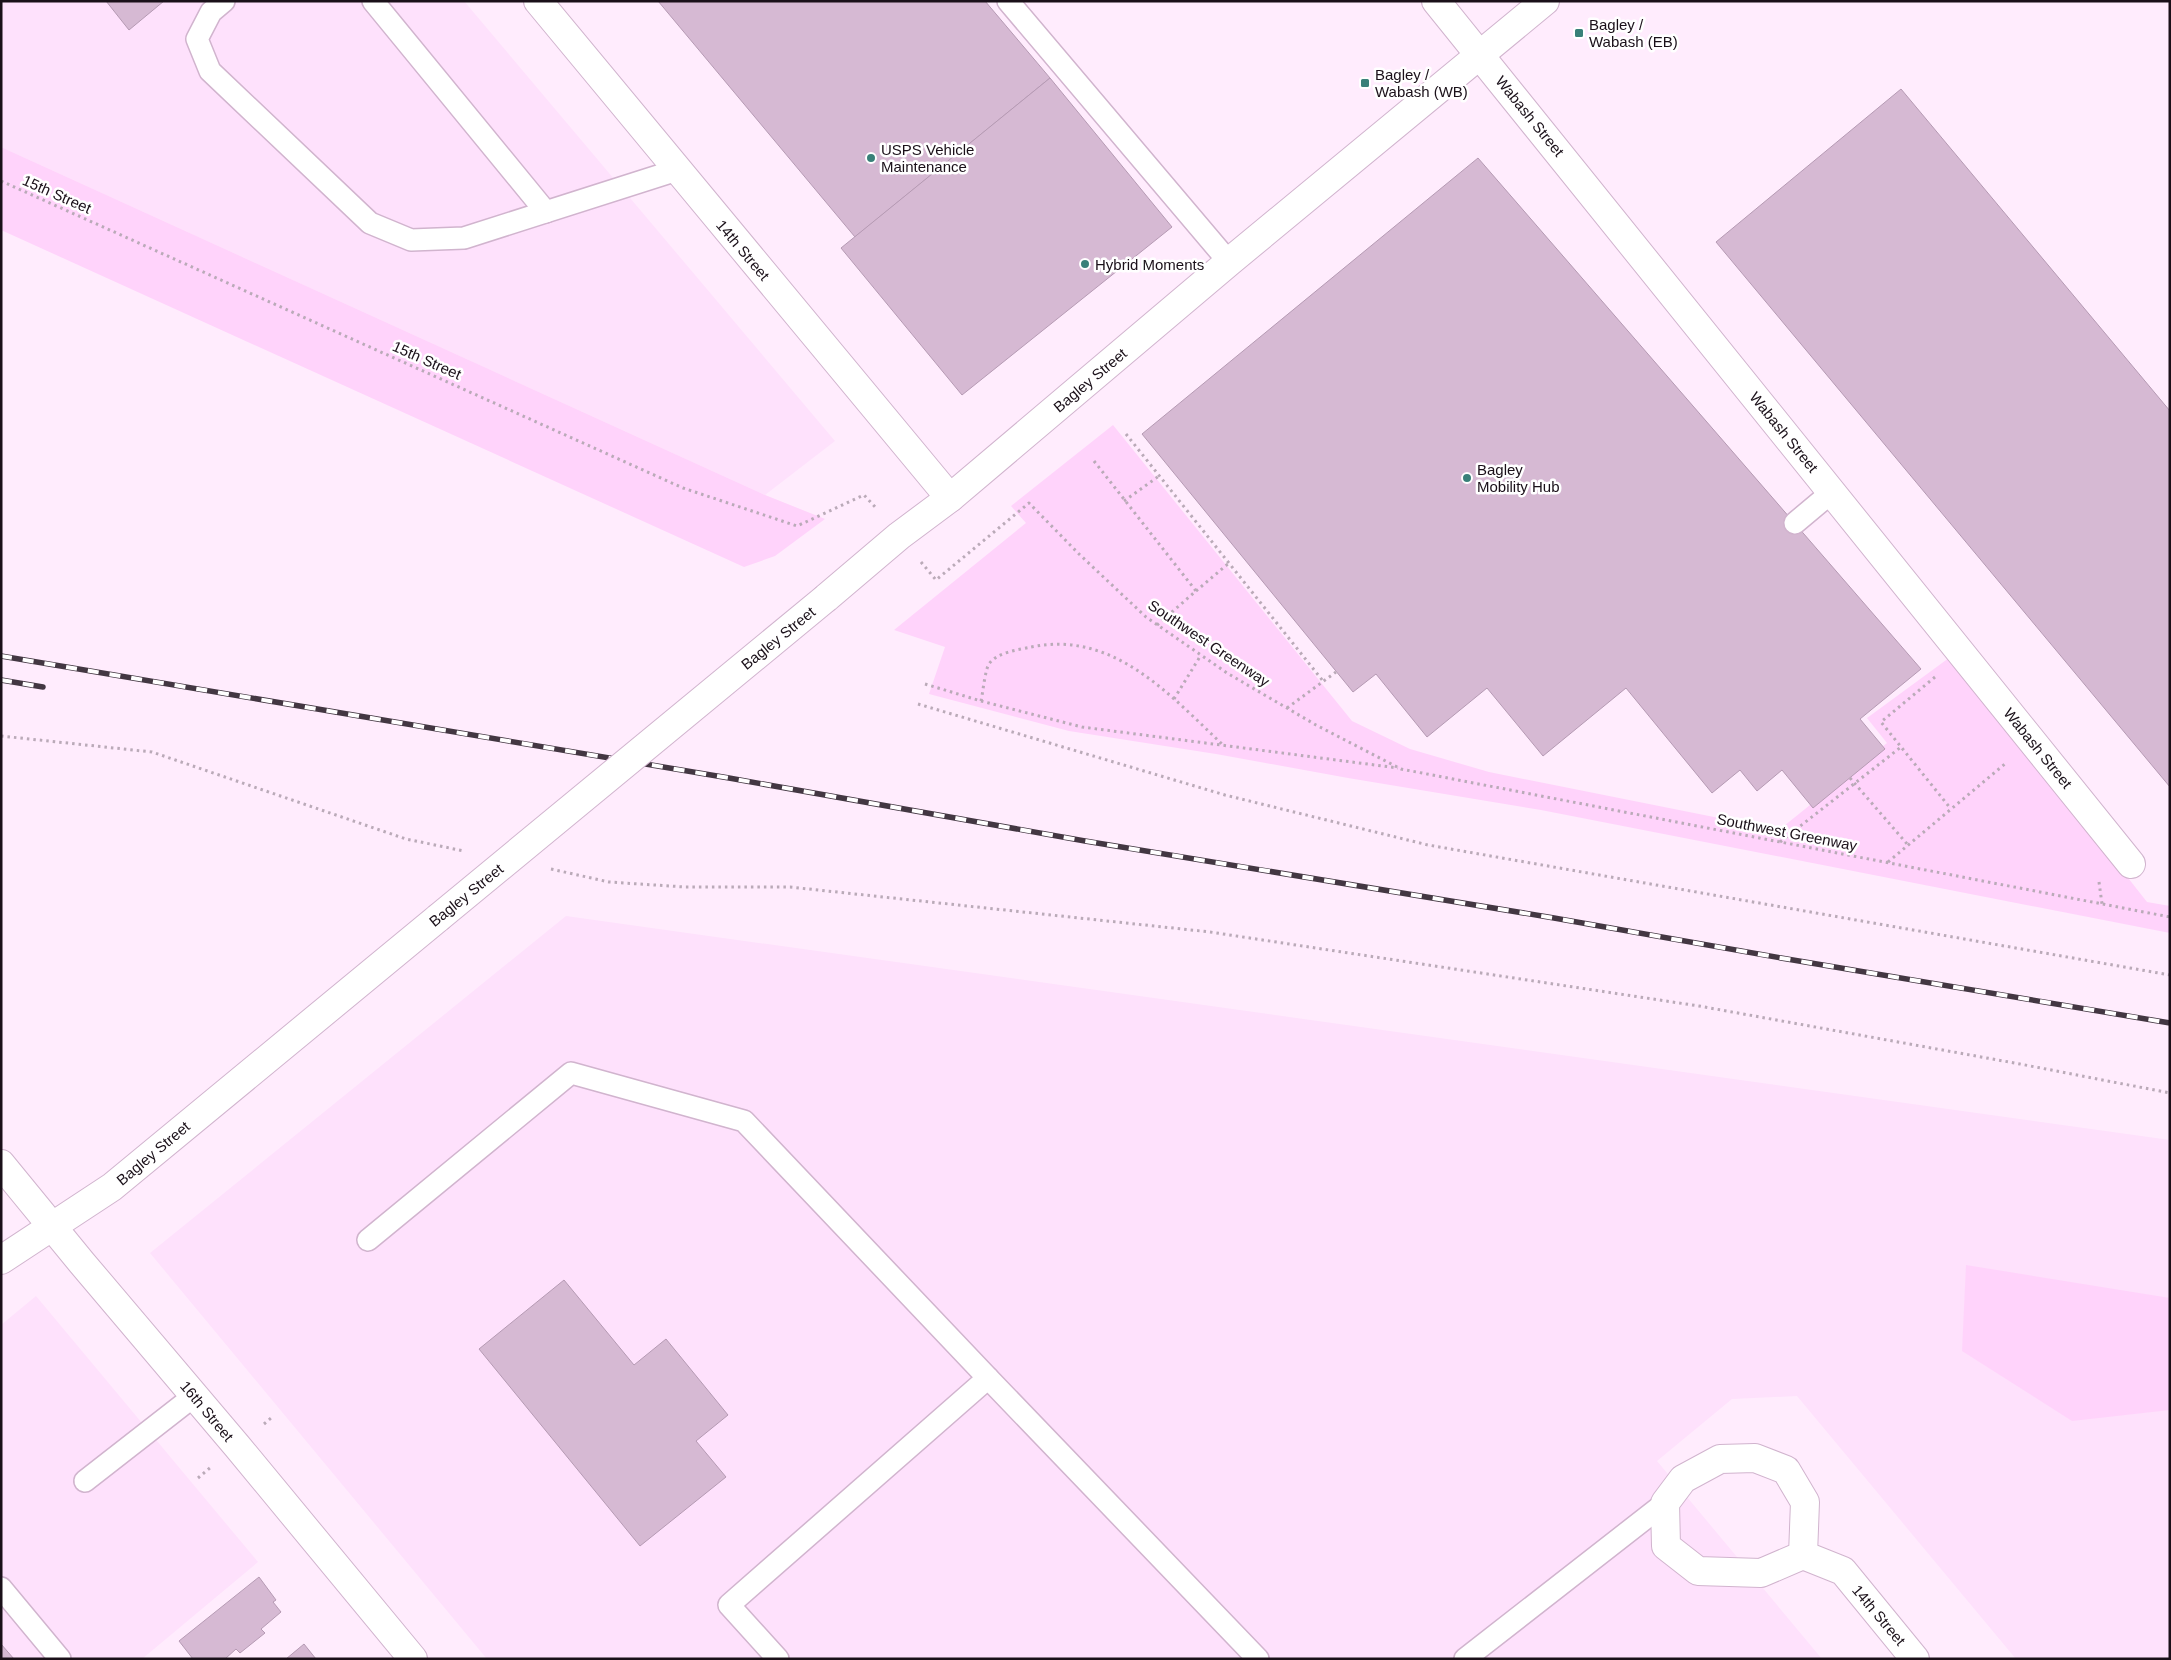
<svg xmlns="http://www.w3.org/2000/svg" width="2171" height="1660" viewBox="0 0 2171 1660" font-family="Arial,sans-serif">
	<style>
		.built { fill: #fee1fc }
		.green { fill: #ffd3fb }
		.building { fill: #d6b9d3; stroke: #b59ab3 }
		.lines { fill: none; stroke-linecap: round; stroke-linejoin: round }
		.service-casing { stroke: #d1b4ce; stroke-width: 24 }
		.minor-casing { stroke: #d1b4ce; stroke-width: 30 }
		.path { stroke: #baaab8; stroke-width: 3; stroke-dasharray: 2.5 4; stroke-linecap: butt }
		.service { stroke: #fff; stroke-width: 21 }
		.minor { stroke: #fff; stroke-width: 28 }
		.rail-casing { stroke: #433742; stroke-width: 5.5 }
		.rail { stroke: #fff; stroke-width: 4; stroke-dasharray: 11; stroke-linecap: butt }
		.minor-bridge-casing { stroke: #d1b4ce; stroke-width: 30; stroke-linecap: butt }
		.minor-bridge { stroke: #fff; stroke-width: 28 }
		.poi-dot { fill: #398079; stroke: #fff; stroke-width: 2 }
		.labels { text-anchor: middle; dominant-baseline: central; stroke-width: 5; stroke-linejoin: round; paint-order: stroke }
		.poi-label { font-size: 15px; fill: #1a1019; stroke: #fff; text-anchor: start }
		.street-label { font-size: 15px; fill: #1a1019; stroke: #fff }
	</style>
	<rect width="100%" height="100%" fill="#ffecfd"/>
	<!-- built -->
	<g class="built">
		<path d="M1,1h463l371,440 -70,54 -764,-348z"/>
		<path d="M566,916l1604,224v519h-154l-219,-263 -65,3 -75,62 165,198h-1335l-337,-406z"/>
		<path d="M36,1296l222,266 -116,97h-141v-334z"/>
	</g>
	<!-- green -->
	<g class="green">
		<path d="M1,147l764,348 60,24 -50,37 -31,11 -743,-337z"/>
		<path d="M1113,425l239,296 58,28 79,23 290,58 108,-87 -20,-25 86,-63 194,247 23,4v27l-629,-123 -193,-32 -132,-24 -147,-23 -140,-37 16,-47 -51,-17 132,-107 -15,-17z"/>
		<path d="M1966,1265l204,33v112l-98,11 -110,-70z"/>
	</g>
	<!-- building -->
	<g class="building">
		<path d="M106,1h58l-35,29z"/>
		<path d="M658,1h327l65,77 -195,159z"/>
		<path d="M1050,78l122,149 -210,168 -121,-147z"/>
		<path d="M1901,89l269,322v376l-454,-545z"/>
		<path d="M1478,158l443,511 -61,50 25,30 -72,59 -31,-38 -25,21 -17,-21 -28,23 -86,-105 -83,68 -56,-68 -60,49 -51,-63 -23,18 -211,-258z"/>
		<path d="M564,1280l70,85 32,-26 62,76 -32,26 30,36 -86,69 -161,-197z"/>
		<path d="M259,1577l17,23 -3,2 8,10 -20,17 4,4 -25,20 -4,-4 -11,10h-32l-14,-18z"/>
		<path d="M1,1644l13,15h-13z"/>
		<path d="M304,1644l12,15h-30z"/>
	</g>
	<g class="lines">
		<!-- service casing -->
		<g class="service-casing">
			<g id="service">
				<path d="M224,1l-13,11 -14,27 13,32 160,152 41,17 53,-2 213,-68"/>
				<path d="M373,1l173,211"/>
				<path d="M1008,1l221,261"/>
				<path d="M1795,523l37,-31"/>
				<path d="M368,1240l203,-167 173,48 244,257 -259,227 49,54"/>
				<path d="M988,1378l270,281"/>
				<path d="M85,1481l109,-85"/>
				<path d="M1,1588l59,71"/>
				<path d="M1465,1659l200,-156"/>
			</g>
		</g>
		<!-- minor casing -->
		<g class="minor-casing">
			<g id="minor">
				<path d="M538,1l412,497"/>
				<path d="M1436,1l695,863"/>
				<path d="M826,598l73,-62 51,-38 279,-236 316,-261"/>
				<path d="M1,1164l81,99 155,183 176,213"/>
				<path d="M1,1260l111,-73 326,-269"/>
				<path d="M1803,1555l2,-53 -19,-32 -31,-12 -35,1 -37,20 -18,24 1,43 32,25 63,2 42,-18 40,16 72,88"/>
			</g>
		</g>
		<!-- path -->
		<g class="path">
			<path d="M1,181l682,307 114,38 67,-31 13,14"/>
			<path d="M1126,434l197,247"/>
			<path d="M1094,461l102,130 -39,34"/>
			<path d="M1124,501l35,-25"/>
			<path d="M921,562l15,18 93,-77 50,51 67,63 81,56 89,52 85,44 769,148"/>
			<path d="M1196,591l33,-28"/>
			<path d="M1935,677l-54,45 70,87"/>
			<path d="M925,684l56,17 101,26 316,41"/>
			<path d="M1174,699l27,-44"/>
			<path d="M981,701c2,-9 4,-31 8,-37 8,-12 29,-14 42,-17 82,-17 138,47 192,98"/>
			<path d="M918,704l307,91 203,50 742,130"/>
			<path d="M1287,708l49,-36"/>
			<path d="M1,736l151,16 254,87 58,12"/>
			<path d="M1850,778l58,67"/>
			<path d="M1780,842l121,-95"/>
			<path d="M1888,862l118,-99"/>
			<path d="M551,869l58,13 76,5h105l420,45 489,74 321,58 150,29"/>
			<path d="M2099,882l3,22"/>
			<path d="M264,1424l7,-6"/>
			<path d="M198,1478l13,-11"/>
		</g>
		<!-- service -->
		<use href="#service" class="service"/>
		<!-- minor -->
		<use href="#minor" class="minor"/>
		<!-- rail casing -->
		<g class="rail-casing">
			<g id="rail">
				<path d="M1,656l728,122 356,63 469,77 227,40 389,65"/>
				<path d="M1,680l42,7"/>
			</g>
		</g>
		<!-- rail -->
		<use href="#rail" class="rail"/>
		<!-- minor-bridge casing -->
		<g class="minor-bridge-casing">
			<path id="minor-bridge" d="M438,918l388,-320"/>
		</g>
		<!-- minor-bridge -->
		<use href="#minor-bridge" class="minor-bridge"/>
	</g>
	<!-- markers -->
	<g class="poi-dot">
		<rect x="1574" y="28" width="10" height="10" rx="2.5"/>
		<rect x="1360" y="78" width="10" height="10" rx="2.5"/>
		<circle cx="871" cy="158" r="5"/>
		<circle cx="1085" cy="264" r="5"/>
		<circle cx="1467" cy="478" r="5"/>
	</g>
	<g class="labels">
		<!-- poi labels -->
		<g class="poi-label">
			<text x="1589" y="24">Bagley /<tspan x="1589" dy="17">Wabash (EB)</tspan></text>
			<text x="1375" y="74">Bagley /<tspan x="1375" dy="17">Wabash (WB)</tspan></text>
			<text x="881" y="149">USPS Vehicle<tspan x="881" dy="17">Maintenance</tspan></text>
			<text x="1095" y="264">Hybrid Moments</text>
			<text x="1477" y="469">Bagley<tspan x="1477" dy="17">Mobility Hub</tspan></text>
		</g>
		<!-- street labels -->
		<g class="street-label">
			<text transform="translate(1530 116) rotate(51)">Wabash Street</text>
			<text transform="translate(57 194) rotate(24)">15th Street</text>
			<text transform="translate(743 250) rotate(50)">14th Street</text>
			<text transform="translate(427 360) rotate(24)">15th Street</text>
			<text transform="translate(1090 380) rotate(-40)">Bagley Street</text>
			<text transform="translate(1784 432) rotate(51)">Wabash Street</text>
			<text transform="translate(778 638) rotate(-39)">Bagley Street</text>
			<text transform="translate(1209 643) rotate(34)">Southwest Greenway</text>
			<text transform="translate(2038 748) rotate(51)">Wabash Street</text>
			<text transform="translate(1787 832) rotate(11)">Southwest Greenway</text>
			<text transform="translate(466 895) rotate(-39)">Bagley Street</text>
			<text transform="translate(153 1153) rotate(-40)">Bagley Street</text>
			<text transform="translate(207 1411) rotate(50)">16th Street</text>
			<text transform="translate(1879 1615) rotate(50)">14th Street</text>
		</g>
	</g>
	<!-- border -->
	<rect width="2171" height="1660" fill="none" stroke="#1a1019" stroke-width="5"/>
</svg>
